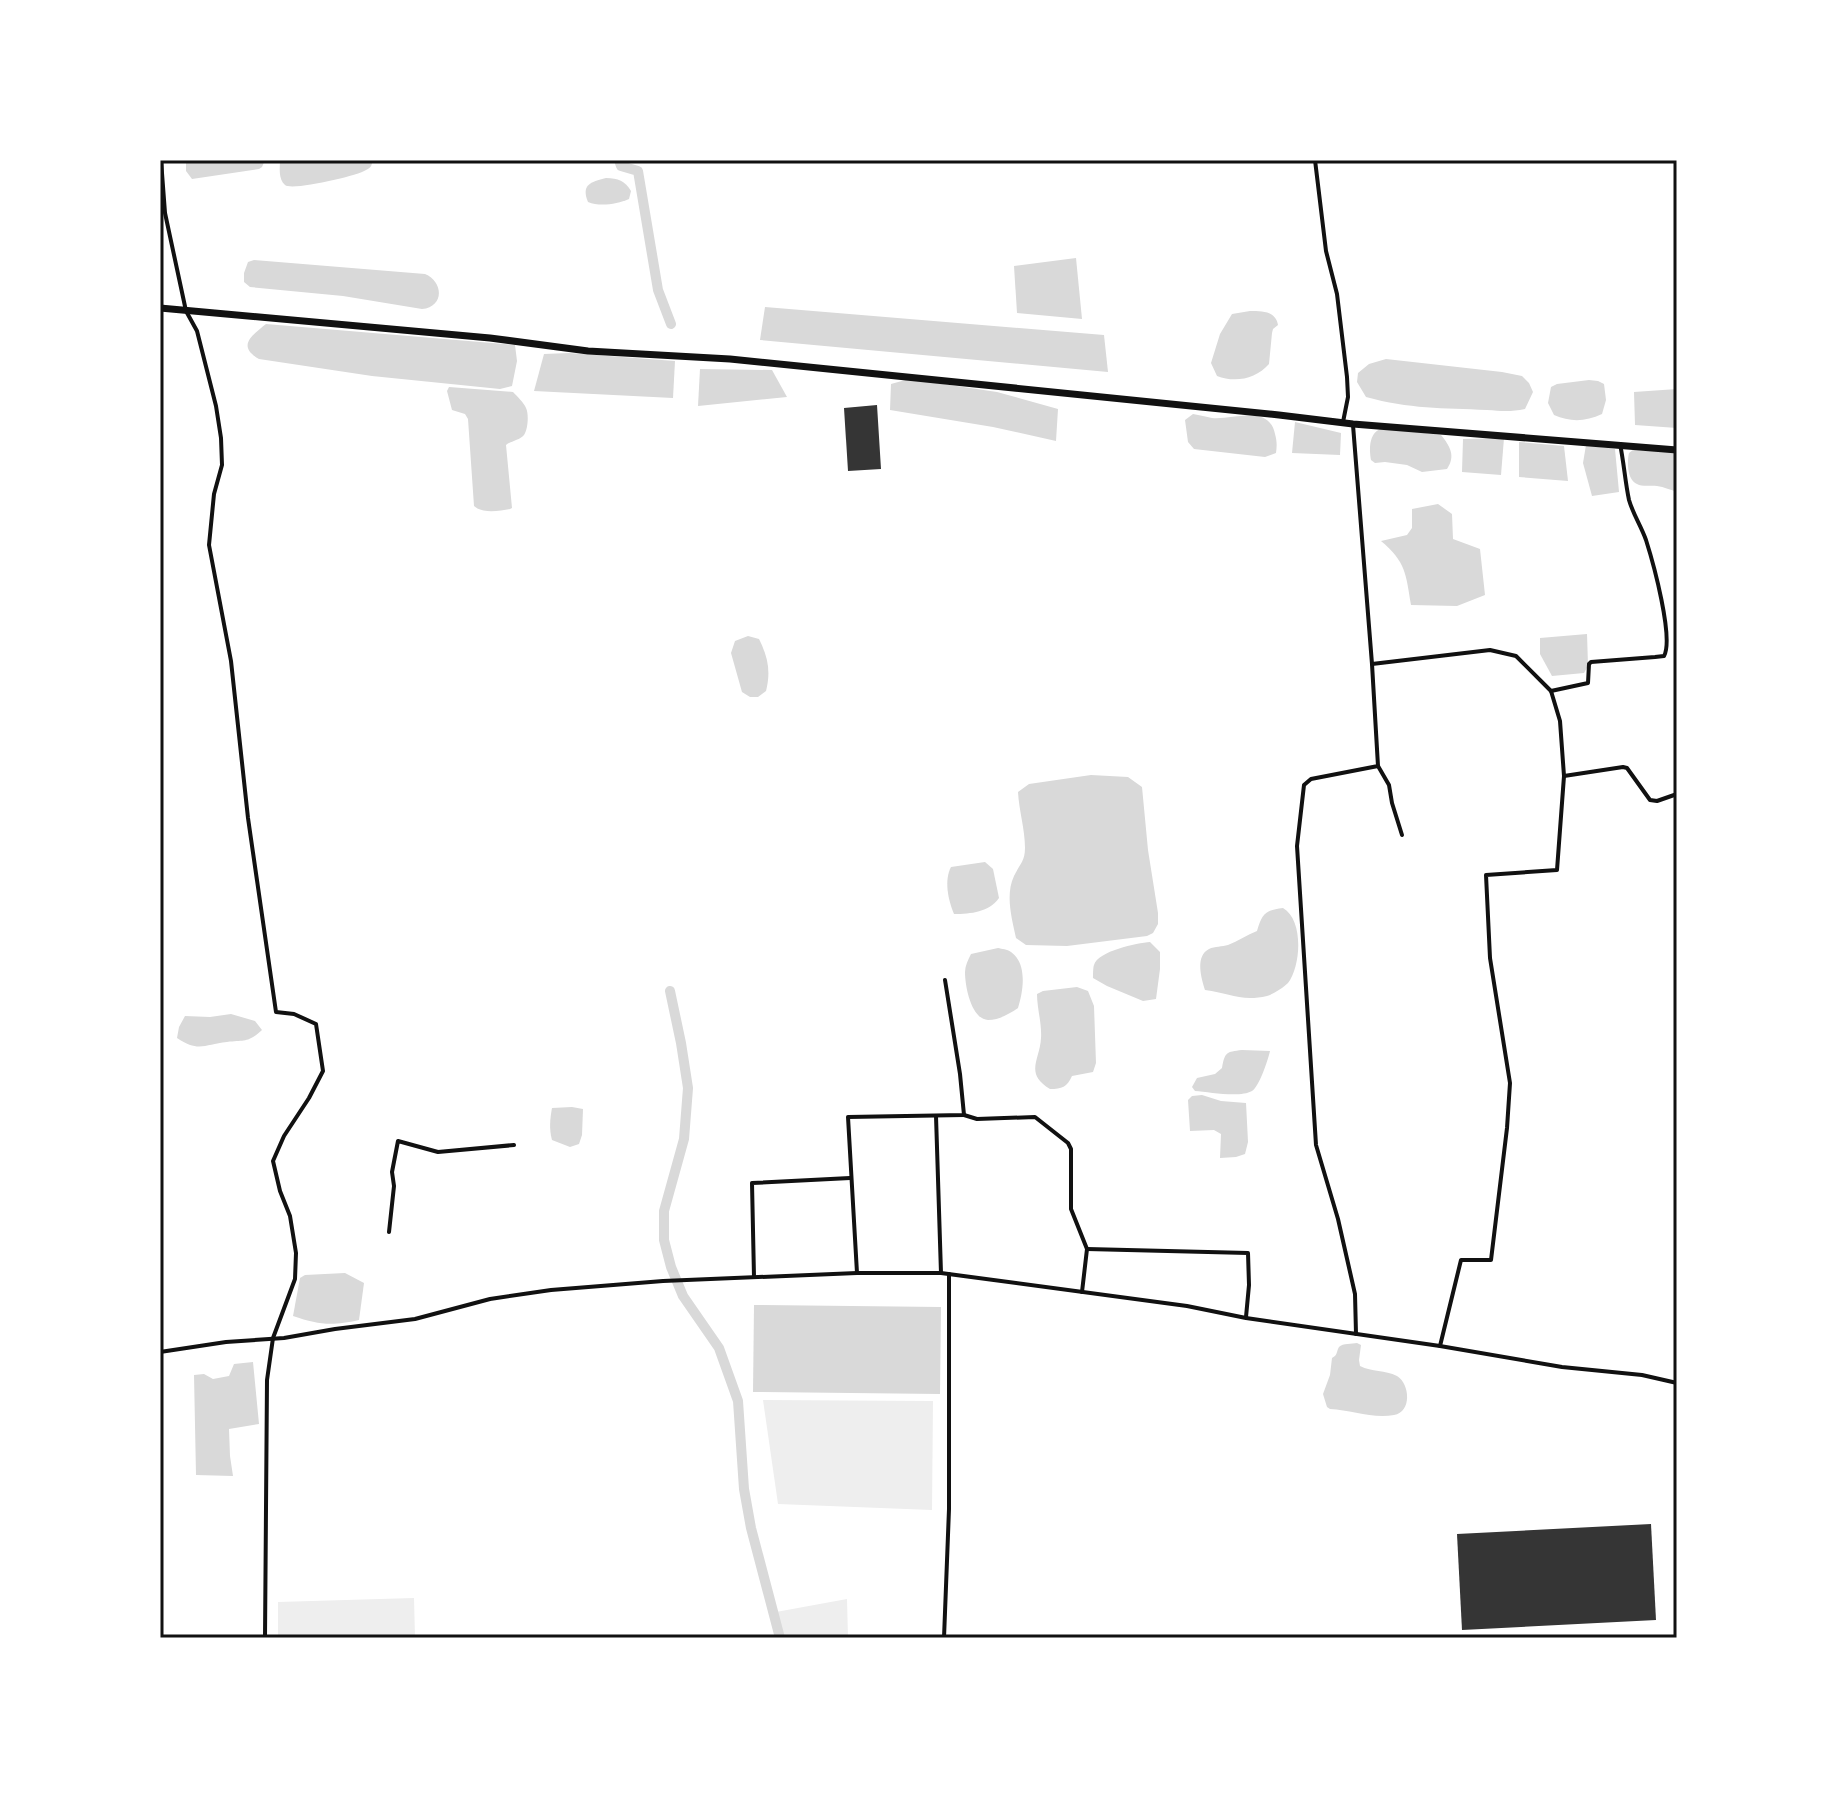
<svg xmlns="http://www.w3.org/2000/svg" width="1837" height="1798" viewBox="0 0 1837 1798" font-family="'Fira Sans',sans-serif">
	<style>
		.green { fill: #eee }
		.water { fill: #d9d9d9 }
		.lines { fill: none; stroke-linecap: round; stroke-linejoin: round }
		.canal { stroke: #d9d9d9; stroke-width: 10 }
		.building { fill: #353535 }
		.minor { stroke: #111; stroke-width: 4 }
		.primary { stroke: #111; stroke-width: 7 }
		.neatline { fill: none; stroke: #111; stroke-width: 3 }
	</style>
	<rect width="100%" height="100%" fill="#fff"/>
	<!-- green -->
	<g class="green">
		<path d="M763,1400l170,1 -1,109 -154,-6z"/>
		<path d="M414,1598l1,40h-137v-36z"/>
		<path d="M847,1599l1,39h-66l-6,-26z"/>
	</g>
	<!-- water -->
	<g class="water">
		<path d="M186,160h79l-3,7 -3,2 -67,10 -6,-8z"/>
		<path d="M280,160h93c-2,6 -1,7 -7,10 -9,6 -74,21 -81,15 -7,-6 -5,-18 -5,-25z"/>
		<path d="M606,178c12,0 19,3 25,13l-2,8c-12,5 -29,8 -41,3 -7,-17 2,-20 18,-24z"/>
		<path d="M1076,258l6,61 -65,-6 -3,-47z"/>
		<path d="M254,260l171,14c19,8 19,33 -3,35l-79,-13 -93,-9 -6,-5v-9l4,-11z"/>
		<path d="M765,307l339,28 4,37 -348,-32z"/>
		<path d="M1250,311c12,0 26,0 28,14l-5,4 -1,4 -3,31c-13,15 -34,19 -52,12l-6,-13 9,-29 12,-20z"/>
		<path d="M266,324l249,21 2,16 -5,25 -12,3 -128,-13 -113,-17c-22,-13 -8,-23 7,-35z"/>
		<path d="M569,353l106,8 -2,37 -139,-7 10,-37z"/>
		<path d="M1386,359l116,13 20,4 7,7 4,9 -8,17c-14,3 -24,2 -38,1 -44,-2 -78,-1 -121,-13l-9,-15 1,-9 11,-9z"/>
		<path d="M700,369l72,1 15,27 -89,9z"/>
		<path d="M909,379l88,13 61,17 -2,32 -63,-14 -103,-17 1,-26z"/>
		<path d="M1589,380l9,1 6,3 2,16 -4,14c-17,8 -32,8 -48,1l-6,-12 3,-16 6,-3z"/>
		<path d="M449,387l64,5c4,4 11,11 13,16 3,6 2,21 -2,27 -4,5 -13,6 -18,10l6,63 -2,1c-11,2 -27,5 -36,-3l-6,-87 -3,-5 -13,-4 -5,-19z"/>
		<path d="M1677,389v39l-42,-3 -1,-33z"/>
		<path d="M1193,414c7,1 13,3 19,4 22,2 57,-14 63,16 2,7 2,12 1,19l-11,4 -71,-8 -6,-7 -3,-22z"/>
		<path d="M1295,422l46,11 -1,22 -48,-2z"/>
		<path d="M1383,428l58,7c9,11 15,21 6,34l-25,3 -15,-7 -22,-3 -10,1 -4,-3c-2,-13 -2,-28 12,-32z"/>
		<path d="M1504,438l-3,37 -39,-3 1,-33z"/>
		<path d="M1519,442l45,4 4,35 -49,-4z"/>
		<path d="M1586,445l29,4 4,43 -27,4 -9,-33z"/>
		<path d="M1633,450l44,2v40c-6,-2 -13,-5 -20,-6 -6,-1 -15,1 -20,-2 -10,-4 -10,-23 -8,-31z"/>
		<path d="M1438,504l14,10 1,25 27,10 5,46 -28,11 -46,-1c-5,-31 -5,-43 -30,-64l26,-6 5,-7v-19z"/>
		<path d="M1587,634l1,32 -4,7 -32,3 -12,-22v-16z"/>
		<path d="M748,636l11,3c9,18 12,32 7,52l-8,6h-8l-8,-5 -11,-39 4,-12z"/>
		<path d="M1091,775l37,2 14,10 6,63 10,63v11l-5,9 -6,3 -80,10 -41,-1 -10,-7c-4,-19 -11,-43 -2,-62 5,-11 11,-14 11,-28 0,-19 -6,-37 -7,-56l11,-8z"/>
		<path d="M985,862l8,7 6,29c-10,14 -28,16 -45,16 -6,-14 -10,-34 -3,-47z"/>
		<path d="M1283,908c21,12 18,58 5,75 -5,5 -15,11 -21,13 -26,6 -38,-3 -62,-6 -4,-12 -10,-34 4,-41 6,-3 13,-2 19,-4 10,-4 19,-10 29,-14 5,-17 8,-21 26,-23z"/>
		<path d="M1150,942l10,10v17l-4,30 -13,2 -36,-15 -14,-8c0,-2 0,-11 1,-13 4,-14 43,-22 56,-23z"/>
		<path d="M998,948c4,1 9,1 13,4 17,12 12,40 7,56 -9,6 -19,12 -30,12 -17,-1 -23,-34 -23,-48 0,-6 3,-12 6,-18z"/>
		<path d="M1077,987l11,4 6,15 2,57 -3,9 -21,4c-5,11 -10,13 -22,13 -26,-16 -10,-29 -9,-51 1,-14 -4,-30 -4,-44l6,-3z"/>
		<path d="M231,1014l24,7 7,9c-14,13 -17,10 -35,12 -22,2 -28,11 -50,-4l2,-11 6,-11 25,1z"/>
		<path d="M1242,1050l28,1c-2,9 -11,36 -18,40 -12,7 -43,1 -57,0l-3,-4 5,-9 18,-4 7,-6c3,-16 4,-16 20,-18z"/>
		<path d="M1202,1095l19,6 25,2 2,39 -3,12 -9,3 -16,1 1,-24 -7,-4 -24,1 -2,-31 4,-4z"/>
		<path d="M572,1107l11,2 -1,26 -3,9 -9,3 -18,-7c-3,-11 -2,-21 0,-32z"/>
		<path d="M345,1273l19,10 -5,37c-27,6 -40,5 -66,-4l7,-38 5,-3z"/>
		<path d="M754,1305l187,2 -1,87 -187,-2z"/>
		<path d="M1357,1343l4,2 -2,15 1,6c12,6 25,4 37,10 13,8 15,36 -3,39 -21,4 -43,-5 -64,-6l-3,-2 -4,-13 7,-19 2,-17c6,-3 4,-6 7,-11 4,-4 13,-3 18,-4z"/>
		<path d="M253,1362l6,62 -30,5 1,27 3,20 -37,-1 -2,-100 10,-1 9,5 16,-3 5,-12z"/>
	</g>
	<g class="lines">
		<!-- canal -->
		<g class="canal">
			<path d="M619,160l2,6 17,5 20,119 13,34"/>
			<path d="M670,991l11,52 7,45 -4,51 -20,72v29l7,27 12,29 36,52 19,53 6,88 7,39 29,110"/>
		</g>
	</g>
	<!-- building -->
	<g class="building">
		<path d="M877,405l4,64 -33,2 -4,-63z"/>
		<path d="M1651,1524l5,96 -194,10 -5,-96z"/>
	</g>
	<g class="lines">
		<!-- minor -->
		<g class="minor">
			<path d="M161,160l4,53 21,98 11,20 19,75 5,32 1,27 -8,29 -5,51 22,116 17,157 28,194 18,2 22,10 7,47 -14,27 -25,38 -11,25 7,30 10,25 6,37 -1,26 -22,59 -6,42 -2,258"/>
			<path d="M1315,160l11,91 11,43 10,83 1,20 -5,25"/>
			<path d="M1353,425l19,239 6,102 -67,13 -7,6 -7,61 19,299 22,74 17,75 1,40"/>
			<path d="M1372,664l118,-14 26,6 35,35 9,30 4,55 -7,94 -71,5 4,83 20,125 -3,45 -16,132h-30l-21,86"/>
			<path d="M1551,691l37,-8 1,-19 2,-2 64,-5 9,-1c10,-18 -11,-94 -18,-116 -5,-14 -13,-26 -17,-40 -4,-19 -5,-37 -9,-56"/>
			<path d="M1378,766l11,19 3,18 10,32"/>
			<path d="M1564,776l59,-9 4,1 23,32 7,1 20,-7"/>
			<path d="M964,1115l13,4 58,-2 33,26 3,6v60l16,40 -5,43"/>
			<path d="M936,1116l5,157"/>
			<path d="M389,1232l5,-46 -2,-14 6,-31 40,11 76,-7"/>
			<path d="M1087,1249l161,4 1,32 -3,32"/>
			<path d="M857,1273l-9,-156 116,-2 -4,-41 -15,-94"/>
			<path d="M754,1277l-2,-94 98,-5"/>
			<path d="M160,1352l66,-10 58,-4 51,-9 80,-10 75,-20 61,-9 112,-9 194,-8h84l246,33 59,12 194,28 122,21 80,8 35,8"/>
			<path d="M944,1638l5,-129v-235"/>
		</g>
		<!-- primary -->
		<path class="primary" d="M160,308l330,30 98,13 142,8 549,56 74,9 324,26"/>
	</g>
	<!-- border -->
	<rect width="1837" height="1798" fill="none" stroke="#ffffff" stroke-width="324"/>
	<rect x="162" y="162" width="1513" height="1474" class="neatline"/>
</svg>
